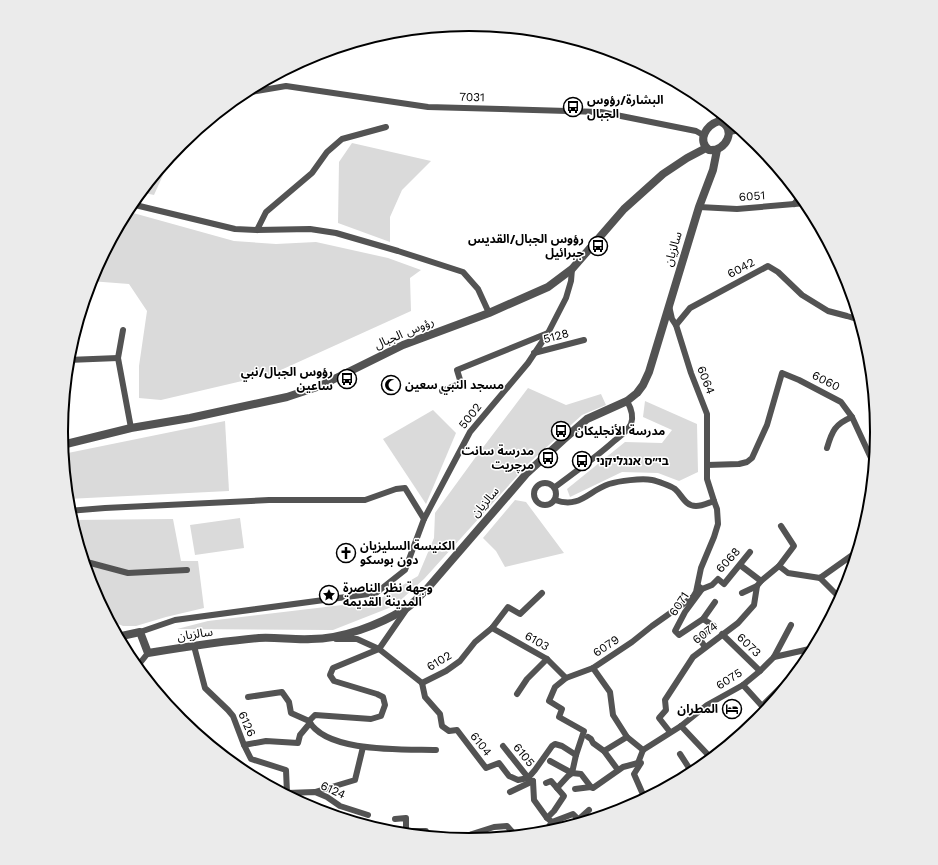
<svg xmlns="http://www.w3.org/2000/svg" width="938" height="865" viewBox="0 0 938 865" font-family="'Work Sans','Noto Sans Arabic','Noto Sans Hebrew',sans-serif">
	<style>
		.green { fill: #dadada }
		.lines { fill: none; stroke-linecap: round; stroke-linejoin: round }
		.minor { stroke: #535353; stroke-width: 6 }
		.tertiary { stroke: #535353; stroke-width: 8 }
		.labels { text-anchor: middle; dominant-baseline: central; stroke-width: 3; stroke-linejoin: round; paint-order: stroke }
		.street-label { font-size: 12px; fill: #000; stroke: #fff }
		.poi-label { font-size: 12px; font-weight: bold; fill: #000; stroke: #fff; text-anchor: start }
		.rim { fill: none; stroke: #000; stroke-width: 2 }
	</style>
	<rect width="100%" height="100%" fill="#fff"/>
	<!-- green -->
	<g class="green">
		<path d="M352,143l79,18 -29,29 -12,27v25l-52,-19 1,-61z"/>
		<path d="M164,163l4,1 -14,31 -14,-3z"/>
		<path d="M126,211l108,30 42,3 40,-2 72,16 33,12 -11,8 1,33 -139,63 -111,26 -22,-2v-32l8,-55 -18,-27 -39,-3 2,-5z"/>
		<path d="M528,388l38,17 35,-11 5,11 -24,10 -54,49 -104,115 -30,27 -61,24 -156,-1 31,-8 168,-20 42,-25 16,-38 1,-25 40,-55z"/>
		<path d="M645,401l52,23 1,48 -19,9 -21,-8 -36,-1 -52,25 -3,-8 58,-47 37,1 10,-13 -29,-13z"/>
		<path d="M433,410l23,23 -30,71 -43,-65z"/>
		<path d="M225,421l4,70 -162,8 -4,-45z"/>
		<path d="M515,500l11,2 38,51 -59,14 -9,-16 -13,-13z"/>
		<path d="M240,518l4,30 -49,7 -5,-30z"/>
		<path d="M173,519l8,42h17l6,47 -38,9 -30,9h-13l-14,-6 -6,-14 -12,-20 -20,-66z"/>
	</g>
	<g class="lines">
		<!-- minor -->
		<g class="minor">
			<path d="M240,94l46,-8 142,21 173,5 95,19 7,4"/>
			<path d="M719,112v9"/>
			<path d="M131,204l104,25 22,1 53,-1 26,4 62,18 65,21 15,17 11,24"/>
			<path d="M794,204l7,-8"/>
			<path d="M699,207l38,2 69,-6"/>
			<path d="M257,230l9,-18 46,-39 15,-21 15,-13 44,-12"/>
			<path d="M676,325l14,-17 78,-42 10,6 24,23 26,16 19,5 13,4"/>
			<path d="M123,330l-5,28 13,70"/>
			<path d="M534,353l50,-13"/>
			<path d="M68,360l50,-2"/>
			<path d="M442,391l19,-8 -4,-13 91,-37"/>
			<path d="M827,448c5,-17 8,-24 25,-31"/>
			<path d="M707,465l32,-1 8,-2 5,-4 15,-33 15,-52 17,7 42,22 11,15 19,41 1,27"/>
			<circle cx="545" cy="494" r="11"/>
			<path d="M555,487c20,-15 40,-29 58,-45 6,-5 14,-10 18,-18 3,-8 0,-16 -4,-23"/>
			<path d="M555,500c25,9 33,-9 54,-16 10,-3 32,-6 43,-4 5,1 19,6 23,9 7,6 10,17 21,17 6,0 12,-3 18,-5"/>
			<path d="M68,511l37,-3 164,-8h96l31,-11 9,-1 19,31 -19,51 -29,23 -201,27 -35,12"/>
			<path d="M424,519l46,-87 58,-69 20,-30 18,-35 5,-17 1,-12"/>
			<path d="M83,561l45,12 59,-3"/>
			<path d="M740,565l21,16"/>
			<path d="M779,566l15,-20 -13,-20"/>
			<path d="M820,578l21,21"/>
			<path d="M698,586l4,3 -17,23 -10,19 4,4 24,-16 12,-17"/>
			<path d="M702,589l10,-4 6,-6 6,5 26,-32"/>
			<path d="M742,593l15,-7 4,-5 18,-15 9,7 32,5 38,-27"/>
			<path d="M406,610l-27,39 -46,19 -3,7 4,6 43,13 6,3 2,8 -4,11 -10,3 -56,-4 -6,6c17,32 95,28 127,29"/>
			<path d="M703,619l11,7 -15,12 6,9"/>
			<path d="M492,628l55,31 19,19"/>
			<path d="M722,634l38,37"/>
			<path d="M336,639h21l22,10 43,34"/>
			<path d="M194,646l11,42 23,22 5,6 11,29 7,14 35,11 1,23 -1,3"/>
			<path d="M774,657l40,-9"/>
			<path d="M136,668l12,-15"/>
			<path d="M422,683l3,14 15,17 2,12 7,5 8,-1 29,38 13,-5 10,13 9,4 10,-2 7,-8 17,-24 3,-2 7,2 14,9"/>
			<path d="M422,683l24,-12 14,-10 15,-19 17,-14 16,-21 12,7 22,-21"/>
			<path d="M743,685l19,21 3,7"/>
			<path d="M517,694l10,-15 20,-20"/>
			<path d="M248,697l34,-5 7,10 2,11 18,8"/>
			<path d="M762,706l37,-37 19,-26"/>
			<path d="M681,726l31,33"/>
			<path d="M670,732l-11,-14 7,-8 -1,-10 28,-43 45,-34 16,-18 3,-19"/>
			<path d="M588,737l3,2 2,4 11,8 14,19"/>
			<path d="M244,745l22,-4 32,2 2,-8 10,-12"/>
			<path d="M503,746l27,34"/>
			<path d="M643,750l-16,-13 -14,-22 -3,-23 -17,-24 39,-26 20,-16 41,-29 3,-5 5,-24 13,-31 4,-13 -1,-15 -3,-8 -7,-22v-65l-16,-41 -15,-48 -4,-6 -3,-13"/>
			<path d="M643,750l38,-24 26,-21 36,-20 17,-14 14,-14 17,-32"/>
			<path d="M643,750l-5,13h3l-7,11 11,25"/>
			<path d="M604,751l23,-14"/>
			<path d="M680,754l13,20"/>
			<path d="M550,761l22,12 9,1 10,13"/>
			<path d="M533,781l1,19 13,18 5,4"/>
			<path d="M546,783l5,-2 13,15 -10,15 -7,7"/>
			<path d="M557,788l11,-12 4,-3 4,-18 8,-24 -25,-14 3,-8 -13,-8 6,-14 11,-9 27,-10"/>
			<path d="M575,789l16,-2 2,1 30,-21 15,-4"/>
			<path d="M315,792l40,-12 8,-33"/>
			<path d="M510,792l23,-11"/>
			<path d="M287,793l28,-1 12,5 13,9 28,9"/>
			<path d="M615,813l-1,-2 23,-8"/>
			<path d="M395,819l11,-1v13h20l2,6"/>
			<path d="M579,819l10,-9"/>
			<path d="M552,822l21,-8 9,9"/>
			<path d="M541,834l7,-6 4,-6"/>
			<path d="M459,840l13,-6 22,-7 13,-1 9,10"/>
		</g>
		<!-- tertiary -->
		<g class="tertiary">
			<path d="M719,121c19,7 7,31 -10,29 -13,-10 -2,-25 10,-29z"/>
			<path d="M729,131l11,-2"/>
			<path d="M62,445l69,-17 59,-10 97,-21 33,-11 83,-41 86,-32 59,-26 24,-18 52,-60 39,-35 24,-16 19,-10"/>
			<path d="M117,637l23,-5 8,21c37,-6 74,-12 111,-15 17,-1 35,2 52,1 31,0 68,-14 94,-30 8,-4 14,-13 21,-19l101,-117 36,-33 24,-21 40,-18 10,-8 6,-8 6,-13 50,-165 14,-37 4,-20"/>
		</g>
	</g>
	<!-- icons -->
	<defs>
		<g id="bus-ring" transform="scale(1)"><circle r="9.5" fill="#fff" stroke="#000" stroke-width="1.5"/><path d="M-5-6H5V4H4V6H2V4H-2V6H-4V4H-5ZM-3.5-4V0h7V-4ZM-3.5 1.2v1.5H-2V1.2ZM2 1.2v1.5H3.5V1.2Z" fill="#000"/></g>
		<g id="mosque-ring" transform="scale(1)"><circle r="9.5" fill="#fff" stroke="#000" stroke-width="1.5"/><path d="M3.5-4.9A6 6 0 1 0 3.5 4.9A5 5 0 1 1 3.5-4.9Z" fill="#000"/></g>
		<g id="church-ring" transform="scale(1)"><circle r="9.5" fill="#fff" stroke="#000" stroke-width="1.5"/><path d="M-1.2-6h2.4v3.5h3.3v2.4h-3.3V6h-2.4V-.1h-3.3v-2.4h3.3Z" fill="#000"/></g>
		<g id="sight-ring" transform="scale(1)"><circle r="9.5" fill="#fff" stroke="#000" stroke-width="1.5"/><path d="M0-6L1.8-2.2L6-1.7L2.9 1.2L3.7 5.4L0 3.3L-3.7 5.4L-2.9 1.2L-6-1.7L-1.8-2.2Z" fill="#000"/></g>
		<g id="hotel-ring" transform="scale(1)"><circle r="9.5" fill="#fff" stroke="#000" stroke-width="1.5"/><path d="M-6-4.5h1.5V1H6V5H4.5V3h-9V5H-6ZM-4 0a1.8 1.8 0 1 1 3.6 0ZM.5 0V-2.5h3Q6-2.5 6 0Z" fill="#000"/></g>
	</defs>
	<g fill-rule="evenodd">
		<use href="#bus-ring" x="573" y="107"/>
		<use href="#bus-ring" x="598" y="246"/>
		<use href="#bus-ring" x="347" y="379"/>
		<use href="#mosque-ring" x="391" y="385"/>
		<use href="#bus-ring" x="561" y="431"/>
		<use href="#bus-ring" x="548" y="458"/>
		<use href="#bus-ring" x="582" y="461"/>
		<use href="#church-ring" x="346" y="553"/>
		<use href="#sight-ring" x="329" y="595"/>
		<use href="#hotel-ring" x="732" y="709"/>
	</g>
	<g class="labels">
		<!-- street labels -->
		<g class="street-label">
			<text transform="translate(472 97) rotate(1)">7031</text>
			<text transform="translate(752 196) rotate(-4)">6051</text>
			<text transform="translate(673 249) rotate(-73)">سالزيان</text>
			<text transform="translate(741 268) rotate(-28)">6042</text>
			<text transform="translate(404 333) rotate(-23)">رؤوس الجبال</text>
			<text transform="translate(556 336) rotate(-15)">5128</text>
			<text transform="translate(706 380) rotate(69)">6064</text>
			<text transform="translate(826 381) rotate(27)">6060</text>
			<text transform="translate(470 416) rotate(-52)">5002</text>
			<text transform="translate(485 502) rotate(-49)">سالزيان</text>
			<text transform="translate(728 560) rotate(-48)">6068</text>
			<text transform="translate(679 604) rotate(-57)">6071</text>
			<text transform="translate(705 633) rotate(-37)">6074</text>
			<text transform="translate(195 634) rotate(-8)">سالزيان</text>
			<text transform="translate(537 641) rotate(30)">6103</text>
			<text transform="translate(749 645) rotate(44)">6073</text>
			<text transform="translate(606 646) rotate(-33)">6079</text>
			<text transform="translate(439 661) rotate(-31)">6102</text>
			<text transform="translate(729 679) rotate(-32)">6075</text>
			<text transform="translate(247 724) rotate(66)">6126</text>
			<text transform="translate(481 744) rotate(52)">6104</text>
			<text transform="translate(524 755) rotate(51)">6105</text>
			<text transform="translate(333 790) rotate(25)">6124</text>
		</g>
		<!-- poi labels -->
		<g class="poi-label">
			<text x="587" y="100">البشارة/رؤوس<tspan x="587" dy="14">الجبال</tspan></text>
			<text x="584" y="239" text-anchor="end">رؤوس الجبال/القديس<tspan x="584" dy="14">جبرائيل</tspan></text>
			<text x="333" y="372" text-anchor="end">رؤوس الجبال/نبي<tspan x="333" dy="14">ساعين</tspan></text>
			<text x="405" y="385">مسجد النبي سعين</text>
			<text x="575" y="431">مدرسة الأنجليكان</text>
			<text x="534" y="451" text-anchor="end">مدرسة سانت<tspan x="534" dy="14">مرچريت</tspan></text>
			<text x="596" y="461">בי״ס אנגליקני</text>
			<text x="360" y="546">الكنيسة السليزيان<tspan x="360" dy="14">دون بوسكو</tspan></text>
			<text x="343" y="588">وجهة نظر الناصرة<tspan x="343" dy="14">المدينة القديمة</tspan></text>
			<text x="718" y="709" text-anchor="end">المطران</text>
		</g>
	</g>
	<!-- crop -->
	<path d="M0 0H938V865H0ZM68 432a401 401 0 1 1 802 0a401 401 0 1 1-802 0Z" fill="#ebebeb" fill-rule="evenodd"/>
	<path class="rim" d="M68 432a401 401 0 1 1 802 0a401 401 0 1 1-802 0Z"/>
</svg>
